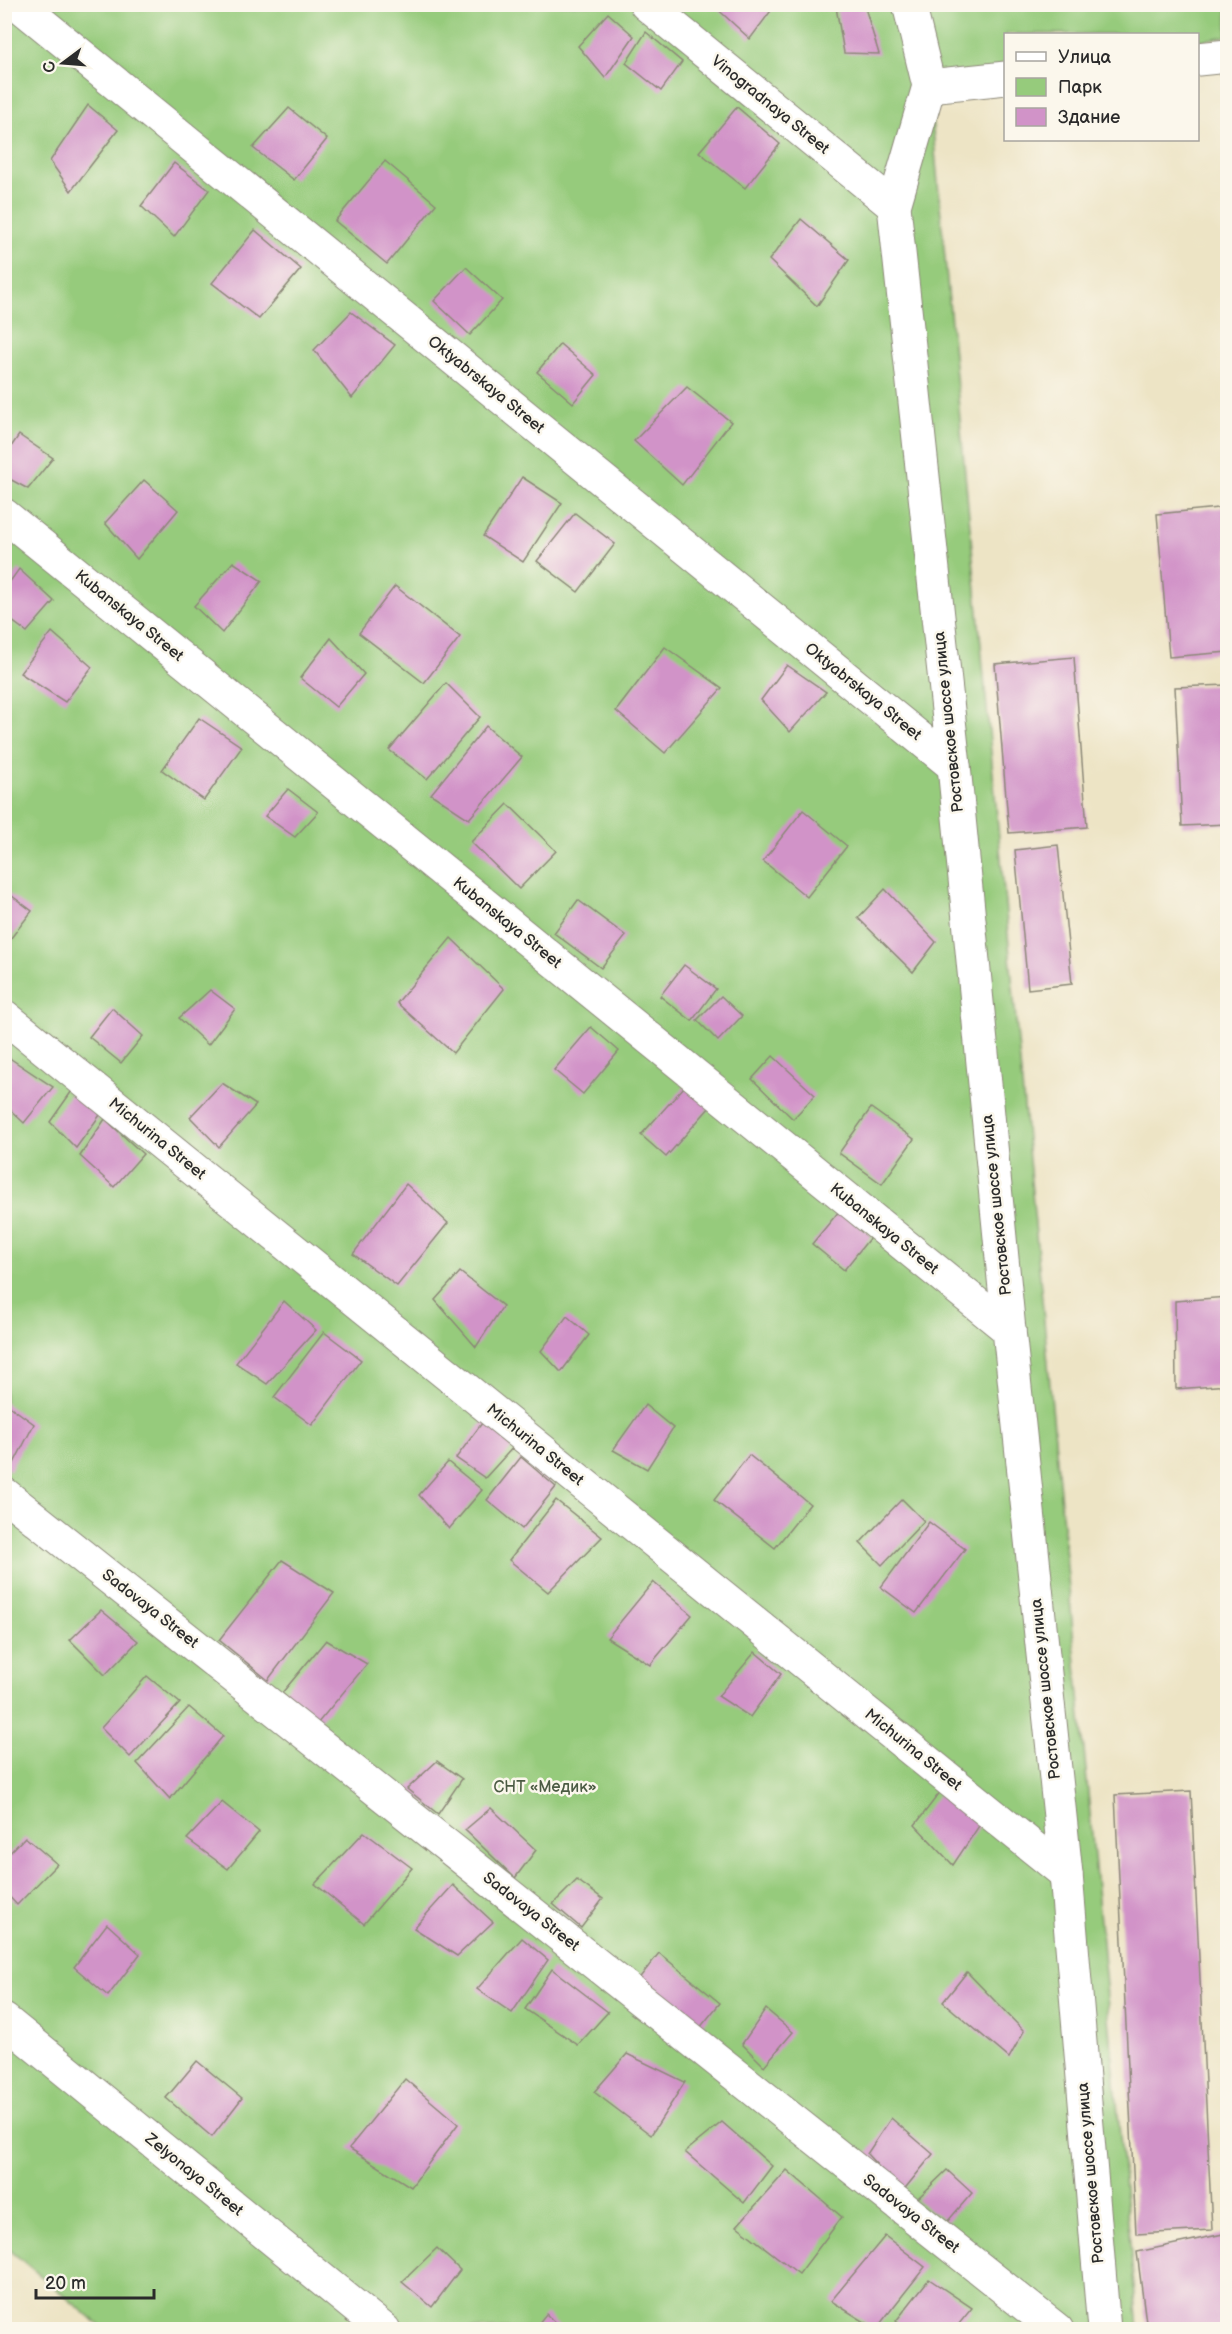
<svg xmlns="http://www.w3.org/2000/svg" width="1232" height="2334" viewBox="0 0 1232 2334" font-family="'Balsamiq Sans',sans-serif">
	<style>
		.green { fill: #96cb7c; stroke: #607b54; stroke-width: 1.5 }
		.building { fill: #d193c8 }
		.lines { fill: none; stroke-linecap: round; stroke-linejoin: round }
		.minor-casing { stroke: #8c8878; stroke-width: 35 }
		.minor { stroke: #fff; stroke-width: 33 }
		.labels { text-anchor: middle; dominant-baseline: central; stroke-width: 5; stroke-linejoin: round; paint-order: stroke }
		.street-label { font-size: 16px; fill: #2b2b2b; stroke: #fbf7ec }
		.park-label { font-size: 16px; fill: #4b5b43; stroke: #fbf7ec }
	</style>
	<rect width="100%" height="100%" fill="#fbf7ec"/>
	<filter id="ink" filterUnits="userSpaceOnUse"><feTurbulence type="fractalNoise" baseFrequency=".0167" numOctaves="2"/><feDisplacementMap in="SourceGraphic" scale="12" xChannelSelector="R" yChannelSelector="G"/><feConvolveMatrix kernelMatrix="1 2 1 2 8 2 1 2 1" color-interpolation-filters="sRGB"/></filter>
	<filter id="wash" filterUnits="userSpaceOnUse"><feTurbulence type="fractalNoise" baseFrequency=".008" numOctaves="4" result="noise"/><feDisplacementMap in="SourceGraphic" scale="24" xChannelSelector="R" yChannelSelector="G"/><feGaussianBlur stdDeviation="1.35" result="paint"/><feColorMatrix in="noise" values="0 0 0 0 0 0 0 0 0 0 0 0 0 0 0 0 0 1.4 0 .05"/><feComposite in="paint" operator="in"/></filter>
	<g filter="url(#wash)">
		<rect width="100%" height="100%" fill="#ede4c5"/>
		<!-- green -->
		<path class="green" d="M4,5h1223v31l-29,5v-7h-192l-1,39 -76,14 209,2242h-1034l-99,-83z"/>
		<g id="blocks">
			<!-- building -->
			<g class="building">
				<path d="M712,4h64l-26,35z"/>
				<path d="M851,4h13l15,50 -35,-1 -8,-46z"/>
				<path d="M608,13l26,23 -29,42 -27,-32z"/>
				<path d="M646,32l36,30 -21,29 -35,-28z"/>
				<path d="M88,105l30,25 -47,61 -21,-30z"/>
				<path d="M737,107l43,37 -35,44 -46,-36z"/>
				<path d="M289,108l38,31 -33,41 -41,-32z"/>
				<path d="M385,161l51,43 -49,60 -52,-43z"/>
				<path d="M174,163l35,27 -35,47 -33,-31z"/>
				<path d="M801,219l48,41 -32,46 -48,-46z"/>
				<path d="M255,230l46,39 -42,50 -47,-36z"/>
				<path d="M466,267l36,33 -32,35 -36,-34z"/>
				<path d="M351,312l44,33 -43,53 -38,-48z"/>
				<path d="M560,344l36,31 -23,28 -36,-31z"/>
				<path d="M687,387l44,35 -49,63 -48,-44z"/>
				<path d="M19,435l34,23 -25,31 -24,-13v-19z"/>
				<path d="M522,477l40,26 -39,59 -40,-26z"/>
				<path d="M144,480l34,30 -41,49 -32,-36z"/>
				<path d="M1228,507v145l-59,5 -12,-143z"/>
				<path d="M575,513l40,31 -37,48 -41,-31z"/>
				<path d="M233,562l29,19 -40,52 -28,-27z"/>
				<path d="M19,569l35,32 -27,31 -23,-17v-25z"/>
				<path d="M395,586l65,51 -36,46 -65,-50z"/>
				<path d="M52,632l40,35 -27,35 -45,-29z"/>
				<path d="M331,638l33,36 -28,33 -36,-29z"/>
				<path d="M665,647l57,41 -57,65 -49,-42z"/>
				<path d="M1074,657l13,170 -78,6 -14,-169z"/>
				<path d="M787,665l39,27 -36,40 -29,-32z"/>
				<path d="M446,683l34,34 -53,62 -38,-29z"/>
				<path d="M1228,685v139l-46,2 -7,-139z"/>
				<path d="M199,718l43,29 -38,53 -42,-30z"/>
				<path d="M486,726l36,31 -53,62 -38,-25z"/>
				<path d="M288,789l30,23 -23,25 -30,-21z"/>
				<path d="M508,804l48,47 -37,38 -48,-47z"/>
				<path d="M803,810l44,36 -40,51 -44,-36z"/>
				<path d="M1058,845l14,139 -44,5 -13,-139z"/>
				<path d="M885,889l51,53 -23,30 -55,-54z"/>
				<path d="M4,890l28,21 -28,36z"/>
				<path d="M578,900l48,36 -25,32 -47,-35z"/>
				<path d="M451,938l53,51 -51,64 -56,-50z"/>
				<path d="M684,965l32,24 -24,32 -32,-25z"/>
				<path d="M210,990l25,19 -27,36 -29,-27z"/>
				<path d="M721,996l21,20 -24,25 -21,-21z"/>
				<path d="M112,1008l31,28 -22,27 -32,-26z"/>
				<path d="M591,1027l28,24 -36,43 -29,-24z"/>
				<path d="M773,1056l42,39 -22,24 -41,-40z"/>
				<path d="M8,1057l45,30 -29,36 -20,-19v-43z"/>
				<path d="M222,1083l34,22 -37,42 -29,-30z"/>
				<path d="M685,1086l25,21 -44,50 -25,-22z"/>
				<path d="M74,1088l26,27 -24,33 -26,-26z"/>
				<path d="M871,1108l43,31 -32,45 -43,-31z"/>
				<path d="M105,1119l38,35 -29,33 -34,-31z"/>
				<path d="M406,1184l42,39 -51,63 -44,-32z"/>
				<path d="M840,1210l32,25 -28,35 -32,-26z"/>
				<path d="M460,1272l43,34 -27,41 -41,-47z"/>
				<path d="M1228,1297v88l-52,4 -1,-88z"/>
				<path d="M284,1301l32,29 -49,54 -31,-21z"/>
				<path d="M567,1316l22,19 -28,37 -20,-21z"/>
				<path d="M324,1332l37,28 -49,65 -38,-28z"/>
				<path d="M4,1402l30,22 -24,47 -6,-6z"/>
				<path d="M645,1405l28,23 -26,41 -34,-19z"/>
				<path d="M485,1419l31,25 -31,34 -29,-20z"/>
				<path d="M749,1455l61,49 -35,44 -61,-48z"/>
				<path d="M521,1457l35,30 -34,42 -35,-29z"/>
				<path d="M448,1462l34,28 -33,39 -30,-34z"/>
				<path d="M902,1499l22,22 -42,44 -22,-22z"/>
				<path d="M556,1500l46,37 -54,55 -39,-32z"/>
				<path d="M929,1522l36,27 -49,64 -35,-26z"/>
				<path d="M282,1560l52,33 -66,87 -49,-40z"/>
				<path d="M653,1582l39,33 -42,50 -43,-27z"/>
				<path d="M101,1610l37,31 -33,34 -35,-35z"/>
				<path d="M326,1640l41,24 -50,60 -35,-31z"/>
				<path d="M755,1652l26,22 -31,43 -32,-21z"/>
				<path d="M147,1676l33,27 -50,54 -29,-29z"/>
				<path d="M189,1707l34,29 -53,63 -33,-36z"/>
				<path d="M437,1761l25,18 -24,35 -31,-25z"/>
				<path d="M944,1787l39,33 -30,45 -38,-40z"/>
				<path d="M1191,1791l21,439 -76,4 -21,-439z"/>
				<path d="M222,1802l37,30 -31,37 -41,-30z"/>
				<path d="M491,1808l45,42 -21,28 -50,-48z"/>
				<path d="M364,1832l48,36 -48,56 -49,-40z"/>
				<path d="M25,1837l32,27 -40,41 -13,-14v-32z"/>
				<path d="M577,1880l26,19 -22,29 -28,-24z"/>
				<path d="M453,1885l40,37 -36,34 -43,-28z"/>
				<path d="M107,1924l33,30 -32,42 -34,-29z"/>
				<path d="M522,1938l26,22 -36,53 -35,-24z"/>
				<path d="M659,1953l61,50 -21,26 -62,-48z"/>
				<path d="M552,1969l56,43 -30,33 -53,-36z"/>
				<path d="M967,1972l57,59 -15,27 -66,-56z"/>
				<path d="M766,2009l27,23 -29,34 -22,-22z"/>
				<path d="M627,2054l58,28 -34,53 -57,-43z"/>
				<path d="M197,2061l45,37 -30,39 -46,-39z"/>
				<path d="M405,2079l53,45 -47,63 -62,-39z"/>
				<path d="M891,2118l42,36 -31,38 -35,-38z"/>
				<path d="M722,2122l50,44 -28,37 -59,-51z"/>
				<path d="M787,2170l55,47 -43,57 -62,-48z"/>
				<path d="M947,2170l25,23 -25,29 -31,-22z"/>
				<path d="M1228,2233v97h-81l-10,-78z"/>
				<path d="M885,2236l40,31 -49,62 -45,-28z"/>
				<path d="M437,2248l23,22 -28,37 -30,-25z"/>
				<path d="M929,2279l43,29 -18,22h-50l-8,-9z"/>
				<path d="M546,2314l17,16h-30z"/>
			</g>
		</g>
	</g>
	<g filter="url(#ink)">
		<use href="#blocks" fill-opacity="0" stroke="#8c8878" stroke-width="1.5"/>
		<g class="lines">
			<!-- minor casing -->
			<g class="minor-casing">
				<g id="minor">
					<path d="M18,4l936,762"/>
					<path d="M646,4l248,202"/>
					<path d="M909,4l20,82 -35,120 60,560 55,564 57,544 38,456"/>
					<path d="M1198,59l30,-3"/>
					<path d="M929,86l77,-8"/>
					<path d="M4,515l1005,815"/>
					<path d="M4,1016l1062,858"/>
					<path d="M4,1494l1053,836"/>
					<path d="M4,2020l380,310"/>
				</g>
			</g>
			<!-- minor -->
			<use href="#minor" class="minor"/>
		</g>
	</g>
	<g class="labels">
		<!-- street labels -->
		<g class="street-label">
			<text transform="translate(770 105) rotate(39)">Vinogradnaya Street</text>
			<text transform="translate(486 385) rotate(39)">Oktyabrskaya Street</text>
			<text transform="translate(129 616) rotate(39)">Kubanskaya Street</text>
			<text transform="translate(863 692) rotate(39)">Oktyabrskaya Street</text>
			<text transform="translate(949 722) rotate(-96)">Ростовское шоссе улица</text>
			<text transform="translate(507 923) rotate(39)">Kubanskaya Street</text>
			<text transform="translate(157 1139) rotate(39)">Michurina Street</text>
			<text transform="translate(997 1205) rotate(-96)">Ростовское шоссе улица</text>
			<text transform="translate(884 1229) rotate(39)">Kubanskaya Street</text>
			<text transform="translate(535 1445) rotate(39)">Michurina Street</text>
			<text transform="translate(150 1609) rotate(38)">Sadovaya Street</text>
			<text transform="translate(1046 1689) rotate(-96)">Ростовское шоссе улица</text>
			<text transform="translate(913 1750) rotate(39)">Michurina Street</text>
			<text transform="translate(531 1912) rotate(38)">Sadovaya Street</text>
			<text transform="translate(1091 2173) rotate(-95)">Ростовское шоссе улица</text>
			<text transform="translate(194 2175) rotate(39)">Zelyonaya Street</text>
			<text transform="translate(911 2214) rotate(38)">Sadovaya Street</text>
		</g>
		<!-- park labels -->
		<g class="park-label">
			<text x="545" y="1787">СНТ «Медик»</text>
		</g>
	</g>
	<!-- margin -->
	<rect width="1232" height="2334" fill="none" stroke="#fbf7ec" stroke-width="24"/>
	<!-- legend -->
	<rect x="1004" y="33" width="195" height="108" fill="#fbf7ec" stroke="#a8a59f" stroke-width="1.5"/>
	<rect x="1016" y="52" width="30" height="9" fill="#ffffff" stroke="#a8a59f" stroke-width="1.5"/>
	<text x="1058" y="63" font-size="18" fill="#2b2b2b">Улица</text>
	<rect x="1016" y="78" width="30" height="18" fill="#96cb7c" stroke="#a8a59f" stroke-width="1.5"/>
	<text x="1058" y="93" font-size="18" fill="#2b2b2b">Парк</text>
	<rect x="1016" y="108" width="30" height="18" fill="#d193c8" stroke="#a8a59f" stroke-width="1.5"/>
	<text x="1058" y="123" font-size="18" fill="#2b2b2b">Здание</text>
	<!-- north arrow -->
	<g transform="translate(63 63) rotate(254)" stroke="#fbf7ec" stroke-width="4.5" paint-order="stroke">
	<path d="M0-4.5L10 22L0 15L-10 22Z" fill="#2b2b2b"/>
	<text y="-9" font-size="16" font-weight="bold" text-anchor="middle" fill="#2b2b2b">С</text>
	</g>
	<!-- scale -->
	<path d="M36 2289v9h118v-9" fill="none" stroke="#2b2b2b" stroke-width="3"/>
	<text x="45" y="2289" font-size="18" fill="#2b2b2b" stroke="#fbf7ec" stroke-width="4.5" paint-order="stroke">20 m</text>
</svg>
